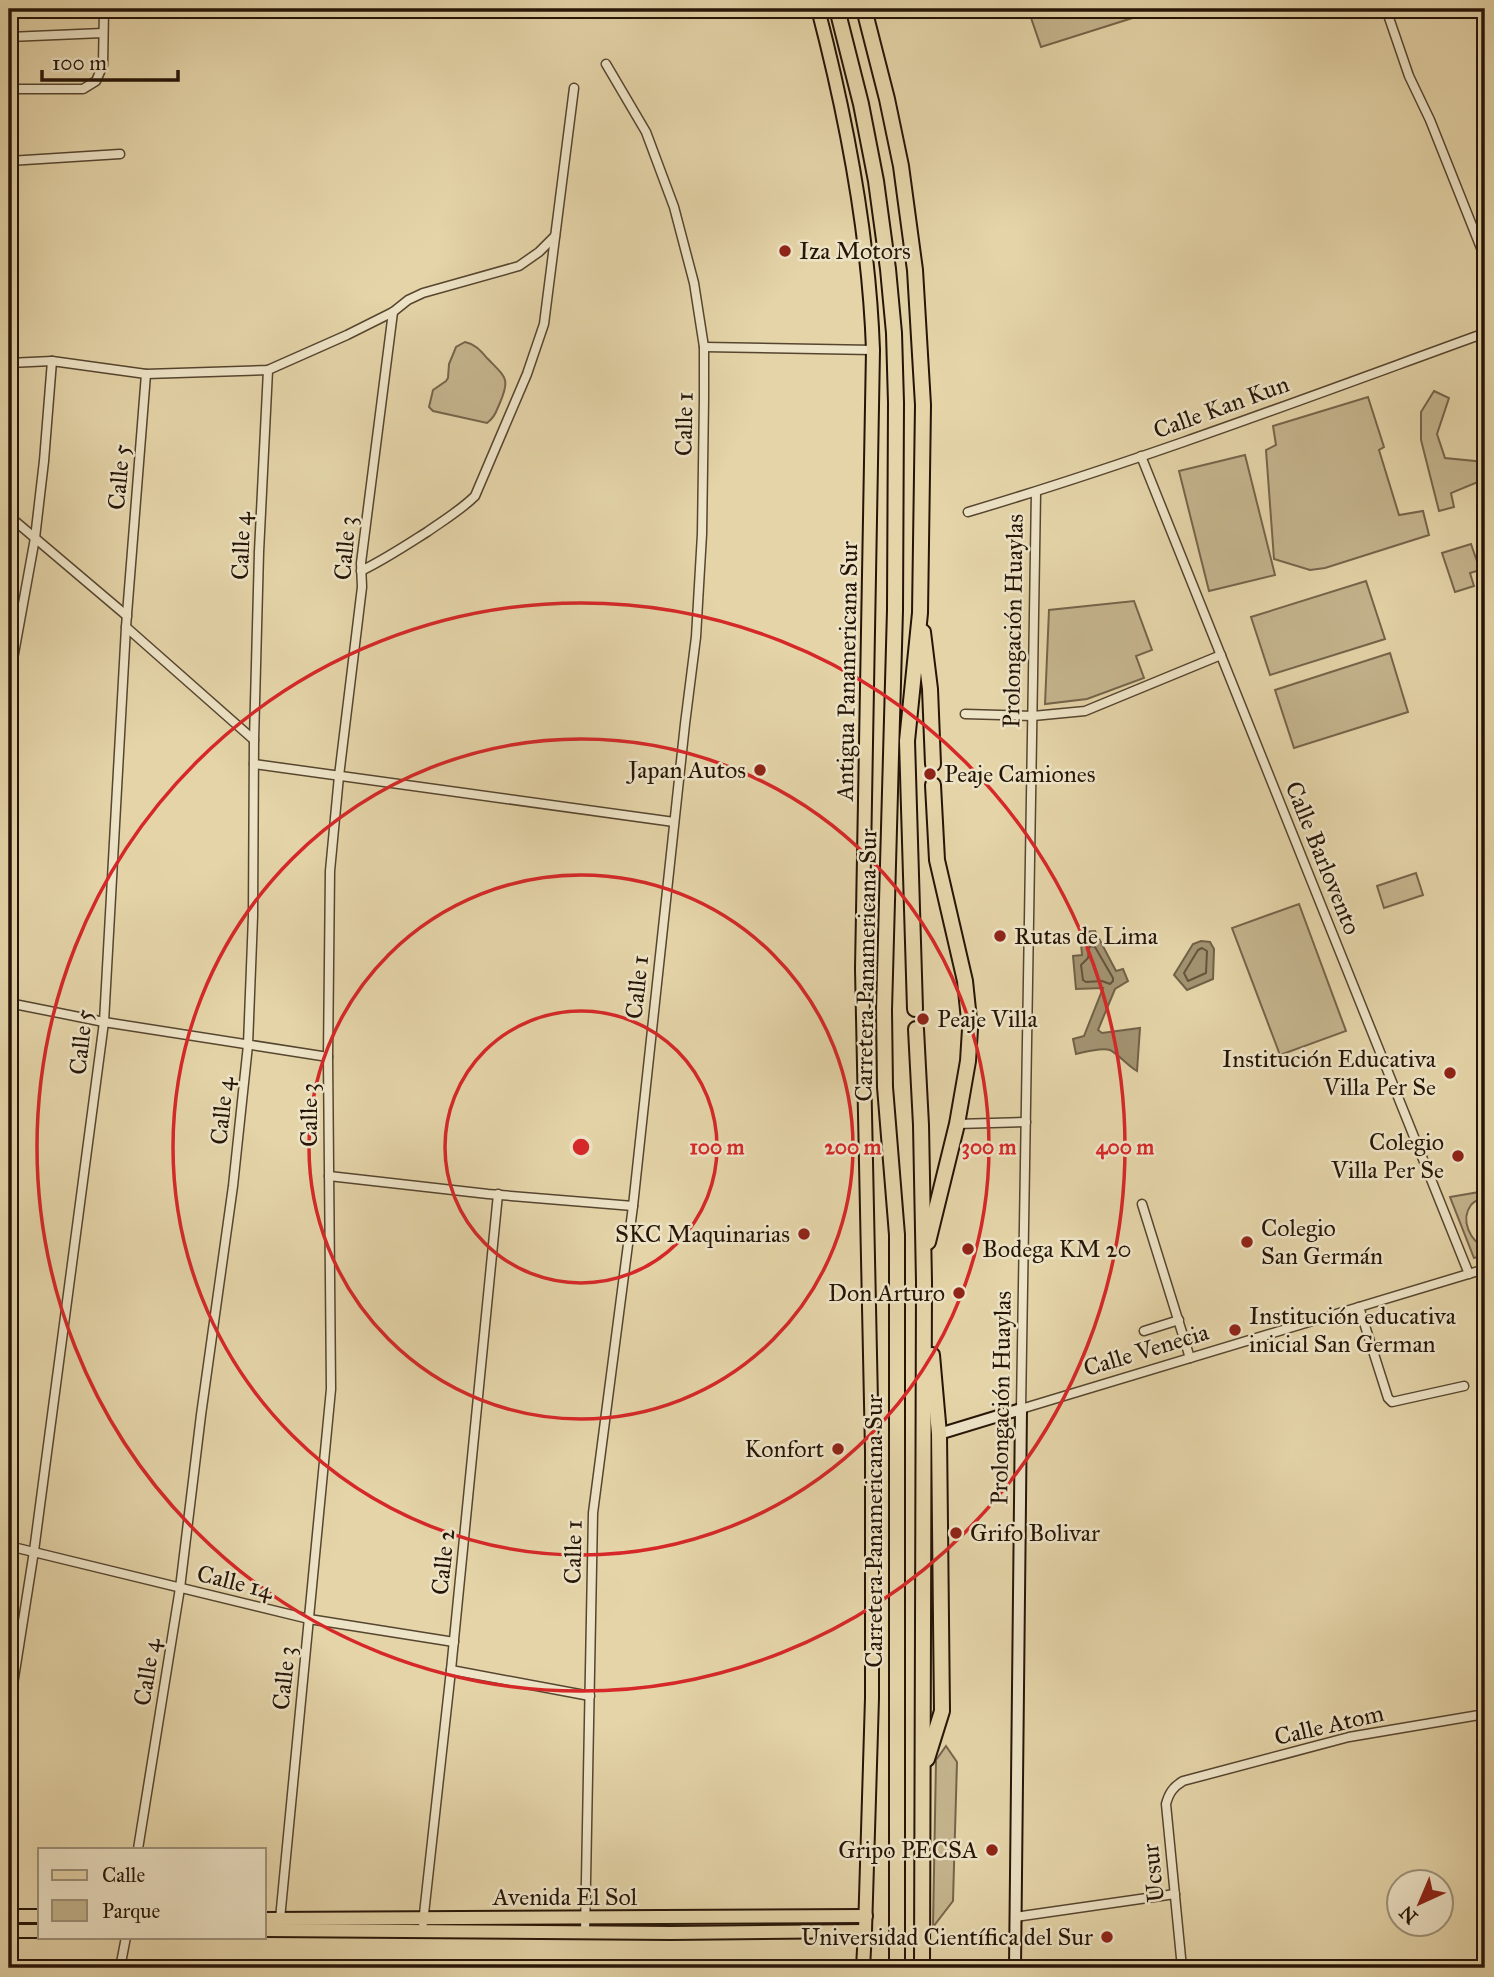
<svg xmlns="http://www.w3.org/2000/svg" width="1494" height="1977" viewBox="0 0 1494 1977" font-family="'IM FELL Great Primer',serif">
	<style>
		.green { fill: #c4b48d; stroke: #75644a; stroke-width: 2 }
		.water { fill: #a39371; stroke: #716147; stroke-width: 2 }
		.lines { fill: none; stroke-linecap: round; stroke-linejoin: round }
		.shore { stroke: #64543c; stroke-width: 2 }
		.street-casing { stroke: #56452f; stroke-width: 11 }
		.secondary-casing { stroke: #261507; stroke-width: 14 }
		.primary-casing { stroke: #261507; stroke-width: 16 }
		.highway-casing { stroke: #261507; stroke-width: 18 }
		.street { stroke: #ede3c6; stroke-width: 8 }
		.secondary { stroke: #ede3c6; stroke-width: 10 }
		.primary { stroke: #e4d4a8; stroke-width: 12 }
		.highway { stroke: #e4d4a8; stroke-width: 14 }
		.ring { fill: none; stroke: #d62828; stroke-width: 3.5 }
		.poi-dot { fill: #8f2418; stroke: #ede3c6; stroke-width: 2.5 }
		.labels { text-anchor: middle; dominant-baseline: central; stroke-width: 5; stroke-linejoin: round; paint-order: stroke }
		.poi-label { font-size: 24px; fill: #261507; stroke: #ede3c6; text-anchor: start }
		.street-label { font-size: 24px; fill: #261507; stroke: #ede3c6 }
		.centre { fill: #d62828; stroke: #ede3c6; stroke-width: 3.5 }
		.ring-label { font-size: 21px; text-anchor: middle; font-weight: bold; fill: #d62828; stroke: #ede3c6; stroke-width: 5; stroke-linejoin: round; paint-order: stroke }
	</style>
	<rect width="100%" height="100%" fill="#e4d4a8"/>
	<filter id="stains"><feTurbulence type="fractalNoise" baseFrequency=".00286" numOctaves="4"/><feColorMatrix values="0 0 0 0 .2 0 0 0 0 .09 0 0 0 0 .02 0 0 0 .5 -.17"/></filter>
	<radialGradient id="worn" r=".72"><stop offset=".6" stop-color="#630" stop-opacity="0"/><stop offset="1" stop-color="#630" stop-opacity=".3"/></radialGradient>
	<!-- green -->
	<g class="green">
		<path d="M1028,9h133l-120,38z"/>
		<path d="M465,342c10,2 15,8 22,16 19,20 24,20 12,47 -3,7 -5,13 -12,18l-54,-12 -4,-4 4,-17 13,-9 2,-3 1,-14 7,-17z"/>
		<path d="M1434,391l15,7 -12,36 8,24 40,4v17l-34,14 3,14 -15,4 -18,-71v-28z"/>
		<path d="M1368,397l16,50 -5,3 20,65 24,-4 6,24 -104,33 -15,2 -36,-11 -8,-109 10,-5 -3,-19z"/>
		<path d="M1245,455l30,120 -66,16 -30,-120z"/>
		<path d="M1471,544l9,26 -10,3 4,13 -19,6 -13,-39z"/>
		<path d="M1366,581l19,58 -115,36 -19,-58z"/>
		<path d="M1134,601l18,49 -16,6 8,22 -57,21 -42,5 4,-94z"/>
		<path d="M1390,653l18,59 -114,36 -19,-58z"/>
		<path d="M1416,873l7,22 -39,13 -7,-22z"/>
		<path d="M1299,904l47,127 -66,24 -48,-127z"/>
		<path d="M1485,1191v5c-4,2 -11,5 -14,9 -11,15 -1,36 14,42v10l-7,2 -1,-2 -3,1 -24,-61z"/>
		<path d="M946,1746l11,16 -4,139 -20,26 3,-167z"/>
	</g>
	<!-- water -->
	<g class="water">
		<path d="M1095,931l21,40 7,-2 5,12 -13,8 -17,41 4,3 38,-5 -3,43c-9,-5 -19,-17 -27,-21 -9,-3 -25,2 -34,4l-3,-15 11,-3 19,-48 -27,1 -3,-33 9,-1 -2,-23z"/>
		<path d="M1201,941l9,1 4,7 -1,30 -26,11 -13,-15 19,-31z"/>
	</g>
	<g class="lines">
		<!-- shore -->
		<g class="shore">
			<path d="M1091,946l4,1 18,31v3l-3,3 -8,-3 -16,1 -3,-2 -2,-15 7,-7 1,-10z"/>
			<path d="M1202,948l5,3 -1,22 -18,8 -4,-8 14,-23z"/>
		</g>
		<!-- street casing -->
		<g class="street-casing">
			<g id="street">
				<path d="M1386,9l23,67 21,44 55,138"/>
				<path d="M9,37l94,-4"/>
				<path d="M9,89h74l13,-8 7,-16 1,-56"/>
				<path d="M9,161l111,-7"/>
				<path d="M704,347l169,3"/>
				<path d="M9,363l43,-2 94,13 122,-4 79,-35 46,-23 15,-12 15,-7 96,-27 20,-14 16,-16"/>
				<path d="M1141,456l328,818"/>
				<path d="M1036,492l-15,917 464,-140"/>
				<path d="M968,512c175,-52 346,-117 517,-179"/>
				<path d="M9,516l118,100"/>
				<path d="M361,571c23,-11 44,-25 66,-39 17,-12 34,-22 48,-36l52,-122 17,-50 30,-236"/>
				<path d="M126,627l128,113"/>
				<path d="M9,681l26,-143 9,-77 8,-100"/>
				<path d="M965,714l68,2 52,-5 136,-56"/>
				<path d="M254,764l420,58"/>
				<path d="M9,1003l95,19 224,35"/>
				<path d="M957,1124l69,-2"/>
				<path d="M329,1176l159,18 145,12"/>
				<path d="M1142,1204l48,154"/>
				<path d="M1359,1307l29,91 4,4 72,-16"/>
				<path d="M1144,1331l35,-11"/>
				<path d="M9,1546l300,73 145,23"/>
				<path d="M451,1670l139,26"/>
				<path d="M9,1710l25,-159 70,-529 22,-395 20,-253"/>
				<path d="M138,1849l42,-261 21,-173 32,-229 15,-141 5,-129 1,-176 5,-188 9,-182"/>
				<path d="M1015,1917l160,-23"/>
				<path d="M280,1919l51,-530 -3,-332 2,-186 9,-95 23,-189 -1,-24 32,-251"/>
				<path d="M423,1923l28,-253 47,-476"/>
				<path d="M585,1933l8,-420 40,-307 52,-482 11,-87 6,-103 2,-135v-52l-10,-64 -20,-76 -28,-75 -40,-68"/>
				<path d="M120,1968l6,-31"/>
				<path d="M1182,1968l-16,-164c3,-11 7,-17 17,-23l166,-44 136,-23"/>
			</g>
		</g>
		<!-- secondary casing -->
		<g class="secondary-casing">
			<path id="secondary" d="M939,1434l82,-25 -6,559"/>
		</g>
		<!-- primary casing -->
		<g class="primary-casing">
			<g id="primary">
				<path d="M818,9c29,111 51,226 55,341l-11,619 10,482v247l-7,233 -2,37"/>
				<path d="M9,1916h31"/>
				<path d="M264,1919l602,-3"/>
				<path d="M264,1930l407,3 194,-2"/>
				<path d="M9,1931h31"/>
			</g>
		</g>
		<!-- highway casing -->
		<g class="highway-casing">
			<g id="highway">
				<path d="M837,9l24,95 15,77 12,88 6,64 2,70 -1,207 -11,400 1,77 12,148v733"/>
				<path d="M864,9l23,90 14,67 14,104 8,135 -3,208 -13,128 8,268"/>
				<path d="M923,632l7,57 3,75"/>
				<path d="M916,1029l5,96 3,157 -2,686"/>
				<path d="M928,1242l29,-118 11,-63 2,-32 -5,-48 -28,-121 -4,-75"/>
				<path d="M927,1759l15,-48 -3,-277 -7,-79"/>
			</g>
		</g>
		<!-- street -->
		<use href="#street" class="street"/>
		<!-- secondary -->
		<use href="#secondary" class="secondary"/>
		<!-- primary -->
		<use href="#primary" class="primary"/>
		<!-- highway -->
		<use href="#highway" class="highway"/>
	</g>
	<!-- distance rings -->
	<g class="ring">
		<circle cx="581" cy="1147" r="136"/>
		<circle cx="581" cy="1147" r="272"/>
		<circle cx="581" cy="1147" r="408"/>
		<circle cx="581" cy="1147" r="544"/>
	</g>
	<!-- markers -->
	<g class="poi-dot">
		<circle cx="785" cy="251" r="7"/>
		<circle cx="760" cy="770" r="7"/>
		<circle cx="930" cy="774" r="7"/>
		<circle cx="1000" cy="936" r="7"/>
		<circle cx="923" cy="1019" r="7"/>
		<circle cx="1450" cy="1073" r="7"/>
		<circle cx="1458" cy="1156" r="7"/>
		<circle cx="804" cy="1234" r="7"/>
		<circle cx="1247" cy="1242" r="7"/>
		<circle cx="968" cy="1249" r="7"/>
		<circle cx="959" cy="1293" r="7"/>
		<circle cx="1235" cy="1330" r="7"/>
		<circle cx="838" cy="1449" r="7"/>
		<circle cx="956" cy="1533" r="7"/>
		<circle cx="992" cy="1850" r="7"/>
		<circle cx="1107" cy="1937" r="7"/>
	</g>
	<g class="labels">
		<!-- poi labels -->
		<g class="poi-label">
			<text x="799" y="251">Iza Motors</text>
			<text x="746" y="770" text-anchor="end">Japan Autos</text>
			<text x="944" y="774">Peaje Camiones</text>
			<text x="1014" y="936">Rutas de Lima</text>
			<text x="937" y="1019">Peaje Villa</text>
			<text x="1436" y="1059" text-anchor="end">Institución Educativa<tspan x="1436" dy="28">Villa Per Se</tspan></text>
			<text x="1444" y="1142" text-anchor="end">Colegio<tspan x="1444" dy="28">Villa Per Se</tspan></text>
			<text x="1261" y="1228">Colegio<tspan x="1261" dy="28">San Germán</tspan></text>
			<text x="790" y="1234" text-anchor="end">SKC Maquinarias</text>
			<text x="982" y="1249">Bodega KM 20</text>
			<text x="945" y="1293" text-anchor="end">Don Arturo</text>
			<text x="1249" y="1316">Institución educativa<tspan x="1249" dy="28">inicial San German</tspan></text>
			<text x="824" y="1449" text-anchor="end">Konfort</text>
			<text x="970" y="1533">Grifo Bolivar</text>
			<text x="978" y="1850" text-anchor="end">Gripo PECSA</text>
			<text x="1093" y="1937" text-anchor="end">Universidad Científica del Sur</text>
		</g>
		<!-- street labels -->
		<g class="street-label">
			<text transform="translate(1221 407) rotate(-20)">Calle Kan Kun</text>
			<text transform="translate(684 424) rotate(-89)">Calle 1</text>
			<text transform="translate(119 477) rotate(-85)">Calle 5</text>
			<text transform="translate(241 546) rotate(-88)">Calle 4</text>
			<text transform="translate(345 548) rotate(-85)">Calle 3</text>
			<text transform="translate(1013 621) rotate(-89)">Prolongación Huaylas</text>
			<text transform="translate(847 671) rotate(-89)">Antigua Panamericana Sur</text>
			<text transform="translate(1323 858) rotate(68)">Calle Barlovento</text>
			<text transform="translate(866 965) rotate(-89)">Carretera Panamericana Sur</text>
			<text transform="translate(637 987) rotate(-84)">Calle 1</text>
			<text transform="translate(81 1042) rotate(-84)">Calle 5</text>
			<text transform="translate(222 1111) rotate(-84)">Calle 4</text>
			<text transform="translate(309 1115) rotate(-90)">Calle 3</text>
			<text transform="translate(1146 1350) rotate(-17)">Calle Venecia</text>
			<text transform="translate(1001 1398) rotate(-89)">Prolongación Huaylas</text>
			<text transform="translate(874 1531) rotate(-90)">Carretera Panamericana Sur</text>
			<text transform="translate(573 1552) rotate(-89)">Calle 1</text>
			<text transform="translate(443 1562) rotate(-84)">Calle 2</text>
			<text transform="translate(235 1582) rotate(14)">Calle 14</text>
			<text transform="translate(147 1672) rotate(-81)">Calle 4</text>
			<text transform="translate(284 1678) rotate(-84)">Calle 3</text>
			<text transform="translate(1329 1725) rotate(-13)">Calle Atom</text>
			<text transform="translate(1153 1873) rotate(-96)">Ucsur</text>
			<text x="565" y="1897">Avenida El Sol</text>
		</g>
	</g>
	<circle cx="581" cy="1147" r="10" class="centre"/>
	<g class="ring-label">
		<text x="717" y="1154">100 m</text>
		<text x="853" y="1154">200 m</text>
		<text x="989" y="1154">300 m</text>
		<text x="1125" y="1154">400 m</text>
	</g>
	<!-- margin -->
	<rect width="1494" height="1977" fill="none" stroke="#e4d4a8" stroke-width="35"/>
	<rect x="10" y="10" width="1473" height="1956" fill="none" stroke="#261507" stroke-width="3.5"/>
	<rect x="18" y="18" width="1459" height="1942" fill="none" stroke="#261507" stroke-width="2"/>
	<!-- legend -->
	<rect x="38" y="1848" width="228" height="91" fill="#ede3c6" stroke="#9d917a" stroke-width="2"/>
	<rect x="52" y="1870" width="35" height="10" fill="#e4d4a8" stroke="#9d917a" stroke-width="2"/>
	<text x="102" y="1882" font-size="21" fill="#261507">Calle</text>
	<rect x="52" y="1900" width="35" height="21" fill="#c4b48d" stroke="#9d917a" stroke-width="2"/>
	<text x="102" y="1918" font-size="21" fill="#261507">Parque</text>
	<!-- north arrow -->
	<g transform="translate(1420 1903) rotate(224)"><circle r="33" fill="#ede3c6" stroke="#9d917a" stroke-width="2"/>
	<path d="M0-5L12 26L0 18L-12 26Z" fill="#8f2418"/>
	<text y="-10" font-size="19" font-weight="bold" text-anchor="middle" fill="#261507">N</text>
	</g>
	<!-- scale -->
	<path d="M42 70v10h136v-10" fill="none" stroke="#261507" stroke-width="3.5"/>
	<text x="52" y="70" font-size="21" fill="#261507" stroke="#ede3c6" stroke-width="5" paint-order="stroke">100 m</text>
	<rect width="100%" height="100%" filter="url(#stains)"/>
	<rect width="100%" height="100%" fill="url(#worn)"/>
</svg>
